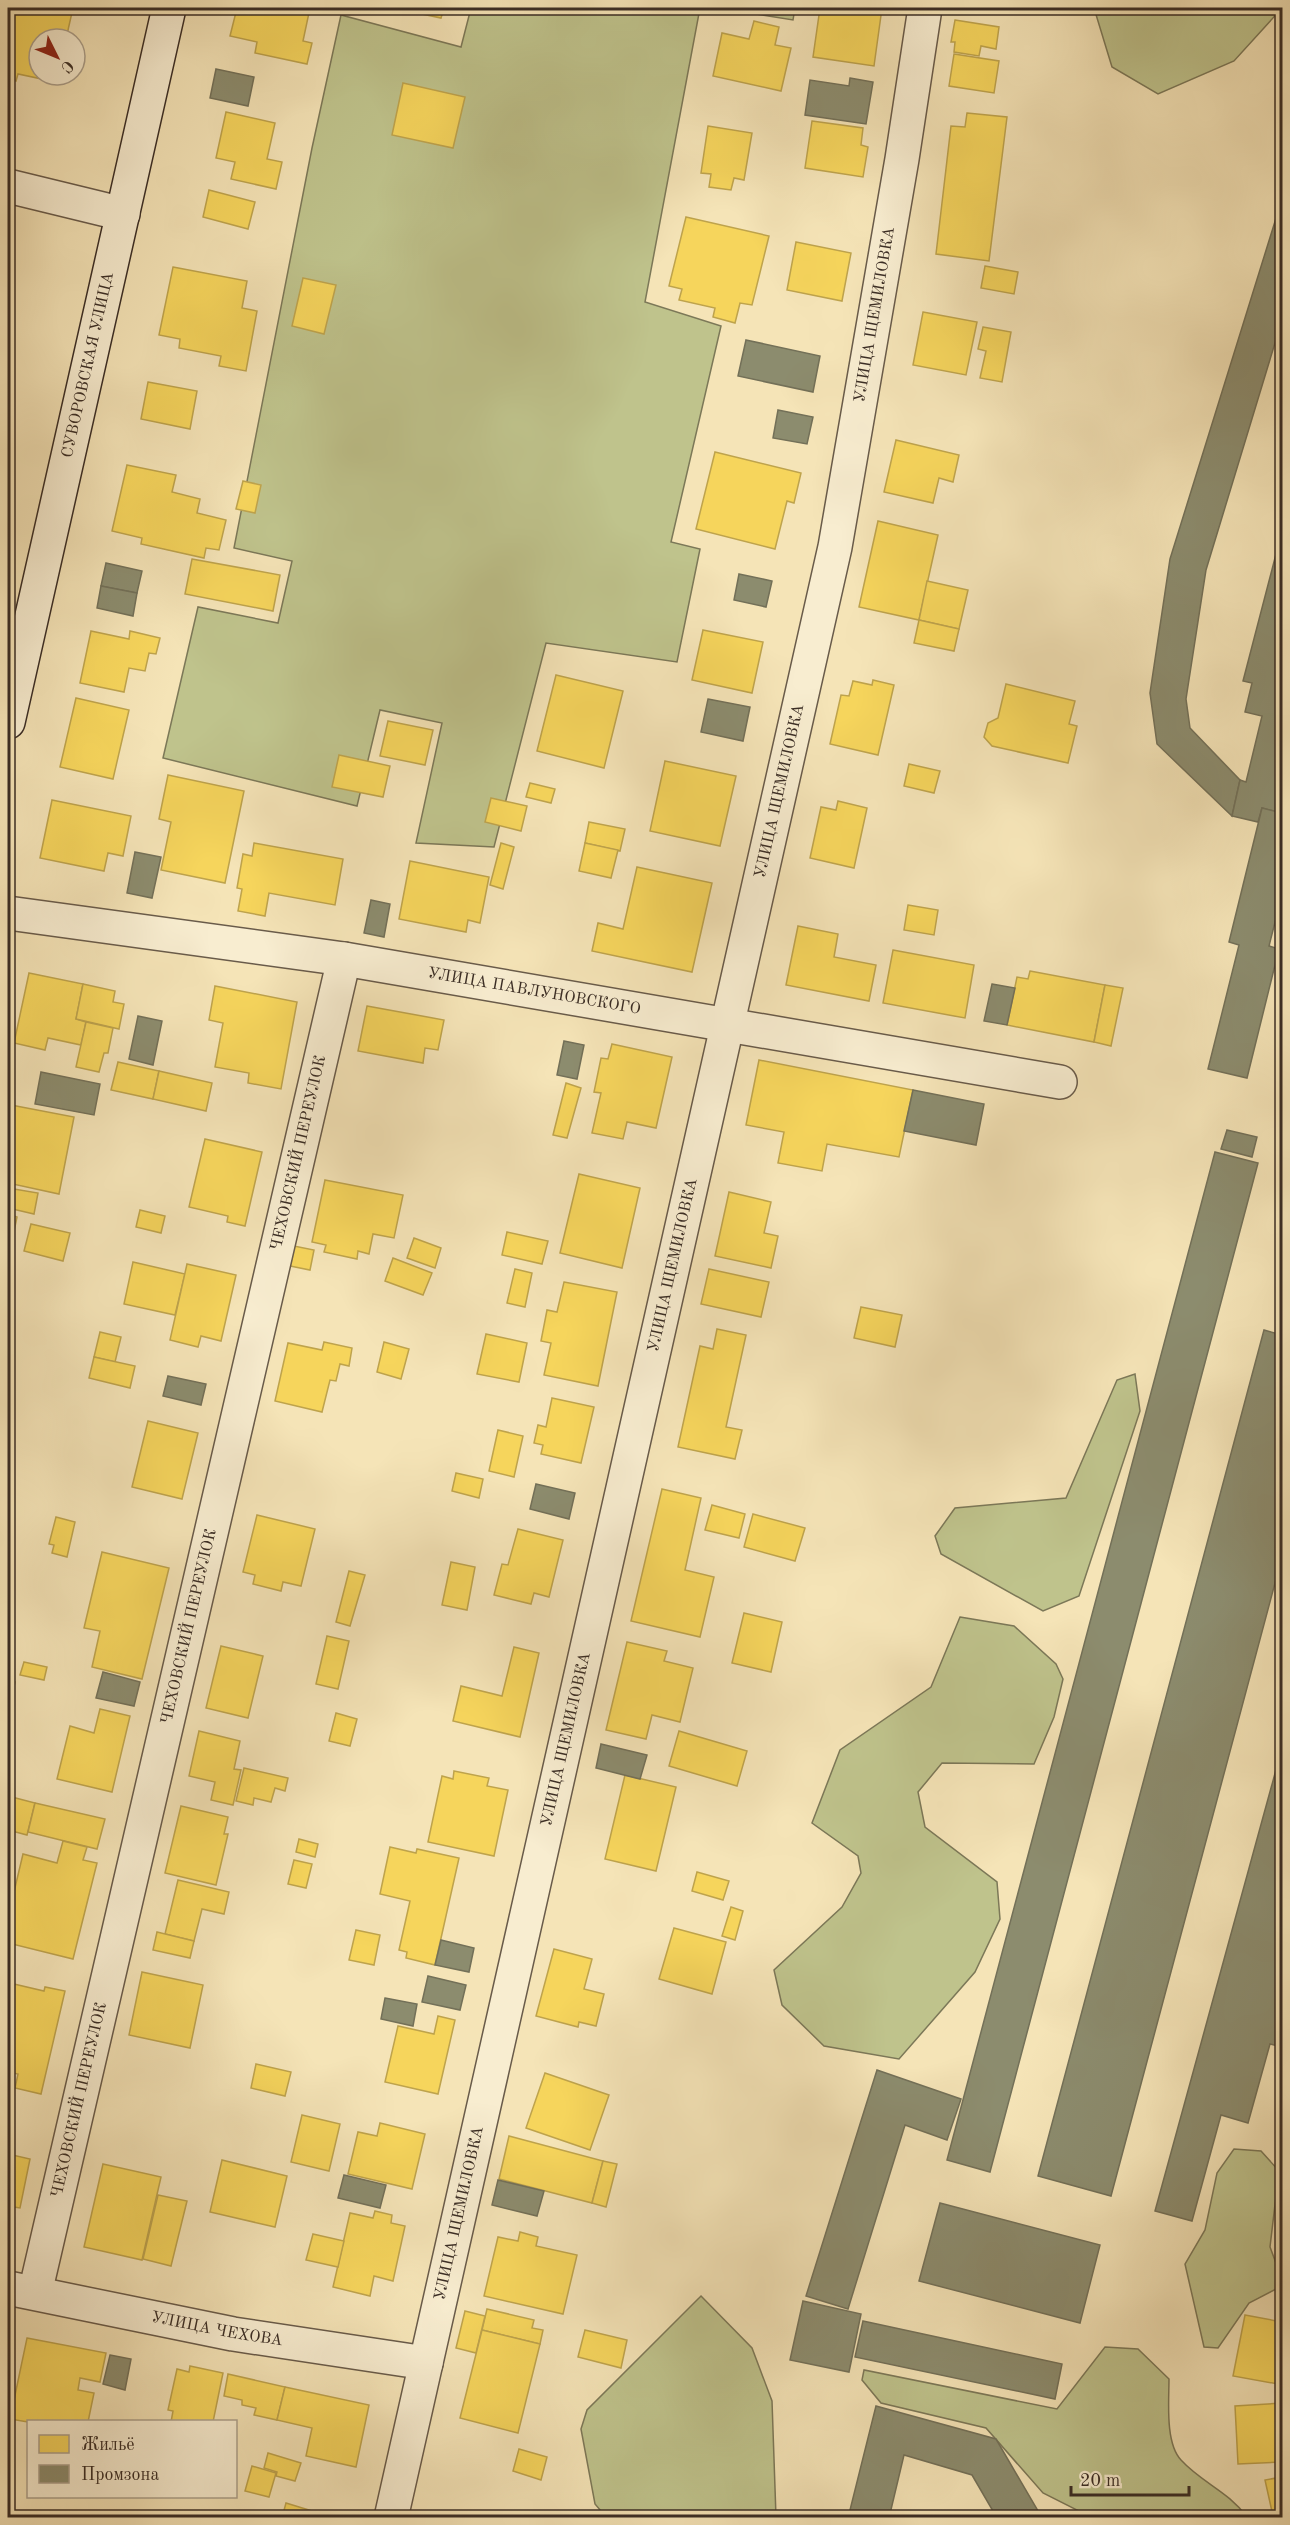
<svg xmlns="http://www.w3.org/2000/svg" width="1290" height="2525" viewBox="0 0 1290 2525" font-family="'Old Standard TT',serif">
	<style>
		.green { fill: #bfc38c; stroke: #7c7858; stroke-width: 1.5 }
		.homes { fill: #f6d55c; stroke: #bea34c; stroke-width: 1.5 }
		.industry { fill: #8c8c6e; stroke: #737058; stroke-width: 1.5 }
		.lines { fill: none; stroke-linecap: round; stroke-linejoin: round }
		.street-casing { stroke: #695b4a; stroke-width: 36 }
		.secondary-casing { stroke: #3a2d25; stroke-width: 36 }
		.street { stroke: #f8edd0; stroke-width: 33 }
		.secondary { stroke: #f8edd0; stroke-width: 33 }
		.labels { text-anchor: middle; dominant-baseline: central; stroke-width: 6; stroke-linejoin: round; paint-order: stroke }
		.street-label { font-size: 16px; fill: #3a2d25; stroke: #f8edd0 }
	</style>
	<rect width="100%" height="100%" fill="#f5e4b7"/>
	<filter id="stains"><feTurbulence type="fractalNoise" baseFrequency=".00333" numOctaves="4"/><feColorMatrix values="0 0 0 0 .2 0 0 0 0 .09 0 0 0 0 .02 0 0 0 .5 -.17"/></filter>
	<radialGradient id="worn" r=".72"><stop offset=".6" stop-color="#630" stop-opacity="0"/><stop offset="1" stop-color="#630" stop-opacity=".3"/></radialGradient>
	<!-- green -->
	<g class="green">
		<path d="M471,8h229l-55,294 76,24 -50,216 29,7 -23,113 -131,-19 -52,204 -78,-4 26,-120 -62,-13 -23,96 -194,-48 35,-151 80,16 14,-62 -58,-13 78,-400 29,-133 120,32z"/>
		<path d="M719,8h76l-2,12z"/>
		<path d="M1094,8h188l-48,53 -76,33 -46,-27z"/>
		<path d="M1135,1374l5,37 -61,185 -36,15 -102,-57 -6,-18 20,-28 111,-10 51,-118z"/>
		<path d="M960,1617l54,9 42,38 7,15 -9,38 -20,47 -92,-1 -24,29 7,35 72,55 3,37 -25,53 -76,87 -75,-13 -42,-41 -8,-35 68,-63 19,-34 -3,-17 -46,-33 28,-73 91,-63z"/>
		<path d="M1234,2149l27,2 18,20 -9,76 12,32v7l-33,17 -31,45 -14,-1 -19,-83 20,-34 12,-57z"/>
		<path d="M701,2296l51,52 20,53 4,116h-170l-11,-13 -14,-75 6,-19z"/>
		<path d="M1105,2347l33,2 31,30c0,22 -4,64 12,81 21,23 47,31 66,57h-162l-4,-5 -38,-19 -57,-65 -105,-25 -19,-23 2,-10 193,39z"/>
	</g>
	<!-- homes -->
	<g class="homes">
		<path d="M8,8h65l-7,31h-27v36h19l-2,7 -38,-8 -2,7 -8,-2z"/>
		<path d="M237,8h73l-7,33 9,2 -5,21 -52,-11 2,-11 -27,-6z"/>
		<path d="M394,8h50l-3,10z"/>
		<path d="M820,8h62l-8,58 -61,-9z"/>
		<path d="M974,8h35l-2,6z"/>
		<path d="M955,20l44,7 -3,22 -15,-3 -2,10 -25,-4 1,-10h-4z"/>
		<path d="M754,21l25,6 -4,18 16,3 -10,43 -68,-15 9,-43 27,6z"/>
		<path d="M954,54l45,7 -5,32 -45,-7z"/>
		<path d="M403,83l62,14 -12,51 -61,-13z"/>
		<path d="M226,112l49,11 -8,36 15,3 -6,27 -45,-10 4,-17 -19,-4z"/>
		<path d="M967,113l40,4 -18,144 -53,-7 15,-128 14,1z"/>
		<path d="M812,121l51,7 -2,17 7,2 -5,30 -58,-9z"/>
		<path d="M708,126l44,7 -8,47 -10,-2 -3,12 -22,-3 2,-13 -10,-1z"/>
		<path d="M209,190l46,12 -7,27 -45,-12z"/>
		<path d="M686,217l83,19 -17,69 -12,-2 -5,20 -22,-6 2,-9 -36,-8 3,-11 -13,-3z"/>
		<path d="M796,242l55,11 -9,48 -55,-11z"/>
		<path d="M985,266l33,6 -4,22 -33,-6z"/>
		<path d="M173,267l74,14 -5,27 15,3 -11,60 -27,-5 2,-10 -42,-8 1,-9 -21,-4z"/>
		<path d="M303,278l33,7 -12,49 -32,-8z"/>
		<path d="M923,312l54,10 -11,53 -53,-10z"/>
		<path d="M983,327l28,5 -9,50 -22,-4 6,-27 -8,-2z"/>
		<path d="M148,382l49,9 -7,38 -49,-10z"/>
		<path d="M896,440l63,15 -6,27 -14,-4 -6,25 -49,-11z"/>
		<path d="M715,452l86,21 -7,30 -7,-2 -12,48 -79,-20z"/>
		<path d="M127,465l49,10 -4,17 28,7 -3,14 29,7 -7,30 -13,-2 -2,10 -63,-14 1,-6 -30,-7z"/>
		<path d="M243,481l18,4 -6,28 -19,-4z"/>
		<path d="M878,521l60,14 -19,85 -60,-13z"/>
		<path d="M192,559l88,16 -7,36 -88,-17z"/>
		<path d="M927,581l41,9 -9,39 -40,-9z"/>
		<path d="M919,620l40,9 -5,22 -40,-8z"/>
		<path d="M703,630l60,12 -11,51 -60,-13z"/>
		<path d="M91,631l38,8 1,-8 30,7 -4,16 -7,-1 -4,18 -16,-3 -5,24 -44,-9z"/>
		<path d="M556,675l67,16 -19,77 -67,-17z"/>
		<path d="M873,680l21,5 -16,70 -48,-11 11,-49 8,1 4,-15 19,4z"/>
		<path d="M1006,684l69,17 -6,23 8,2 -9,37 -76,-17 -8,-9 4,-14 10,-5z"/>
		<path d="M76,698l53,12 -16,69 -53,-12z"/>
		<path d="M388,721l45,9 -8,35 -45,-9z"/>
		<path d="M339,755l51,11 -7,31 -51,-10z"/>
		<path d="M665,761l71,15 -16,70 -70,-15z"/>
		<path d="M909,764l31,7 -6,22 -30,-7z"/>
		<path d="M168,775l76,16 -19,92 -64,-13 10,-48 -12,-3z"/>
		<path d="M530,783l25,6 -4,14 -25,-6z"/>
		<path d="M491,798l36,8 -6,25 -36,-9z"/>
		<path d="M52,800l79,16 -8,40 -15,-3 -4,18 -64,-13z"/>
		<path d="M838,801l29,7 -13,60 -44,-10 11,-51 15,3z"/>
		<path d="M589,822l36,7 -5,22 -35,-8z"/>
		<path d="M254,843l89,16 -8,46 -66,-12 -4,23 -27,-5 4,-22 -5,-1 6,-34 9,2z"/>
		<path d="M501,843l13,4 -11,42 -13,-4z"/>
		<path d="M585,843l33,7 -7,28 -32,-7z"/>
		<path d="M410,861l79,16 -9,46 -12,-3 -2,12 -67,-13z"/>
		<path d="M637,867l75,16 -20,89 -100,-21 6,-28 25,6z"/>
		<path d="M908,905l30,5 -4,25 -30,-5z"/>
		<path d="M798,926l40,8 -4,23 42,8 -7,36 -83,-16z"/>
		<path d="M893,950l81,15 -9,53 -82,-15z"/>
		<path d="M1030,971l75,14 -11,57 -87,-17 10,-48 11,2z"/>
		<path d="M29,973l54,11 -7,35 10,3 -5,23 -33,-7 -3,12 -31,-7z"/>
		<path d="M83,984l32,7 -2,11 11,2 -5,25 -43,-10z"/>
		<path d="M1105,985l18,3 -12,58 -17,-4z"/>
		<path d="M215,986l82,16 -16,87 -33,-6 1,-10 -34,-6 8,-44 -14,-3z"/>
		<path d="M367,1006l77,14 -6,30 -13,-2 -2,15 -65,-12z"/>
		<path d="M86,1022l27,6 -5,25h-4l-5,19 -23,-5z"/>
		<path d="M612,1044l60,13 -16,71 -29,-6 -4,17 -31,-6 9,-40 -7,-1 7,-34 7,1z"/>
		<path d="M759,1060l154,30 -14,67 -72,-13 -5,27 -44,-8 6,-31 -38,-7z"/>
		<path d="M118,1062l41,9 -6,28 -42,-9z"/>
		<path d="M159,1071l53,12 -6,28 -53,-12z"/>
		<path d="M566,1083l15,5 -14,50 -14,-3z"/>
		<path d="M11,1105l63,12 -15,77 -51,-11v-59z"/>
		<path d="M205,1139l57,13 -17,74 -18,-4 1,-6 -39,-9z"/>
		<path d="M579,1174l61,14 -18,80 -62,-15z"/>
		<path d="M325,1180l78,15 -9,43 -21,-4 -4,20 -11,-3 -1,8 -33,-7 2,-7 -14,-3z"/>
		<path d="M8,1188l30,5 -4,21 -26,-6z"/>
		<path d="M729,1192l42,10 -7,31 14,3 -7,32 -56,-12z"/>
		<path d="M140,1210l25,6 -4,17 -25,-6z"/>
		<path d="M8,1214l9,3 -9,43z"/>
		<path d="M31,1224l39,9 -7,28 -39,-10z"/>
		<path d="M507,1232l41,9 -6,23 -40,-9z"/>
		<path d="M414,1238l27,10 -6,20 -28,-10z"/>
		<path d="M284,1244l30,6 -4,20 -30,-6z"/>
		<path d="M393,1258l39,15 -9,22 -38,-14z"/>
		<path d="M133,1262l52,12 -10,41 -51,-11z"/>
		<path d="M187,1264l49,11 -15,66 -20,-5 -3,11 -28,-7z"/>
		<path d="M515,1269l17,4 -7,34 -18,-4z"/>
		<path d="M709,1269l60,13 -8,35 -60,-13z"/>
		<path d="M564,1282l53,10 -19,94 -54,-11 7,-32 -10,-2 6,-31 10,2z"/>
		<path d="M861,1307l41,8 -7,32 -41,-9z"/>
		<path d="M717,1329l29,6 -20,92 16,3 -7,29 -57,-12 22,-101 13,3z"/>
		<path d="M100,1332l21,5 -6,25 -21,-5z"/>
		<path d="M486,1334l41,9 -8,39 -42,-8z"/>
		<path d="M324,1342l28,6 -3,18 -9,-2 -4,17 -6,-1 -8,32 -47,-11 13,-58 34,7z"/>
		<path d="M384,1342l25,7 -8,30 -24,-7z"/>
		<path d="M94,1357l41,9 -5,22 -41,-10z"/>
		<path d="M552,1398l42,9 -13,56 -40,-9 2,-9 -9,-2 4,-18 8,2z"/>
		<path d="M148,1421l50,12 -16,66 -50,-12z"/>
		<path d="M498,1430l25,6 -9,41 -25,-6z"/>
		<path d="M456,1473l27,6 -4,19 -27,-7z"/>
		<path d="M662,1489l39,9 -16,72 29,7 -14,60 -69,-16z"/>
		<path d="M712,1505l33,9 -6,24 -34,-8z"/>
		<path d="M753,1514l52,14 -10,33 -51,-14z"/>
		<path d="M257,1515l58,14 -14,57 -18,-4 -2,9 -28,-7 2,-9 -12,-3z"/>
		<path d="M56,1517l19,5 -8,35 -15,-4 2,-8 -5,-1z"/>
		<path d="M518,1529l45,11 -14,57 -15,-4 -3,11 -37,-9 8,-31 6,1z"/>
		<path d="M102,1552l67,16 -27,111 -50,-12 8,-36 -16,-3z"/>
		<path d="M451,1562l24,5 -8,43 -25,-5z"/>
		<path d="M349,1571l16,4 -15,51 -14,-4z"/>
		<path d="M744,1613l38,9 -11,50 -39,-9z"/>
		<path d="M327,1636l22,5 -11,48 -22,-5z"/>
		<path d="M627,1642l40,9 -3,10 29,7 -13,54 -28,-7 -6,24 -40,-9z"/>
		<path d="M221,1646l42,10 -15,62 -42,-10z"/>
		<path d="M514,1647l25,6 -19,84 -67,-16 8,-35 41,10z"/>
		<path d="M24,1662l23,5 -3,13 -24,-5z"/>
		<path d="M8,1680l7,2 -7,32z"/>
		<path d="M100,1709l30,7 -18,76 -55,-13 13,-53 24,7z"/>
		<path d="M336,1713l21,6 -7,27 -21,-5z"/>
		<path d="M199,1731l41,10 -6,28 7,1 -8,35 -22,-5 4,-18 -26,-6z"/>
		<path d="M679,1731l68,20 -10,35 -68,-20z"/>
		<path d="M244,1768l44,10 -3,13 -10,-3 -4,14 -17,-4 -1,7 -17,-4z"/>
		<path d="M454,1771l35,7 -2,8 21,4 -14,66 -66,-14 14,-66 11,3z"/>
		<path d="M625,1775l51,12 -20,84 -51,-12z"/>
		<path d="M8,1796l27,7 -8,32 -19,-5z"/>
		<path d="M35,1803l70,16 -8,30 -69,-17z"/>
		<path d="M181,1806l47,11 -4,17h4l-12,51 -51,-12z"/>
		<path d="M299,1839l19,5 -3,13 -19,-5z"/>
		<path d="M63,1841l24,6 -4,13 14,3 -24,96 -65,-16v-26l15,-63 34,9z"/>
		<path d="M390,1847l26,6 1,-4 42,9 -24,107 -29,-7 1,-6 -8,-2 11,-49 -30,-7z"/>
		<path d="M294,1860l18,4 -6,24 -18,-4z"/>
		<path d="M697,1872l32,9 -6,19 -31,-9z"/>
		<path d="M178,1880l51,12 -5,22 -22,-5 -8,32 -29,-7z"/>
		<path d="M731,1907l12,4 -8,29 -13,-4z"/>
		<path d="M674,1928l52,14 -14,52 -53,-15z"/>
		<path d="M356,1930l24,5 -6,30 -25,-5z"/>
		<path d="M157,1932l37,9 -4,17 -37,-8z"/>
		<path d="M554,1949l38,10 -8,30 20,5 -8,32 -17,-4 -1,5 -42,-11z"/>
		<path d="M142,1972l61,13 -13,63 -61,-13z"/>
		<path d="M14,1984l30,7 1,-4 20,4 -24,103 -26,-6 3,-14 -10,-2v-61z"/>
		<path d="M438,2016l17,4 -17,74 -53,-12 13,-56 36,8z"/>
		<path d="M256,2064l35,8 -6,24 -34,-8z"/>
		<path d="M545,2073l64,22 -19,55 -64,-22z"/>
		<path d="M302,2115l38,9 -11,47 -38,-9z"/>
		<path d="M380,2123l45,11 -13,55 -64,-15 10,-42 19,4z"/>
		<path d="M509,2136l94,25 -11,42 -93,-24z"/>
		<path d="M8,2154l22,5 -10,49 -12,-2z"/>
		<path d="M222,2160l65,16 -12,51 -65,-15z"/>
		<path d="M603,2161l14,3 -11,43 -14,-4z"/>
		<path d="M103,2164l58,13 -19,83 -58,-13z"/>
		<path d="M158,2195l29,6 -16,65 -28,-7z"/>
		<path d="M375,2211l17,4 -1,8 14,3 -12,55 -19,-5 -4,20 -37,-9 17,-74 23,5z"/>
		<path d="M520,2232l18,5 -2,9 41,9 -14,59 -79,-18 14,-59 20,4z"/>
		<path d="M313,2234l31,7 -6,26 -32,-7z"/>
		<path d="M487,2309l47,11 -2,8 11,2 -3,14 -58,-14z"/>
		<path d="M465,2311l20,5 -9,37 -20,-5z"/>
		<path d="M1245,2315l37,7v38l-4,24 -45,-8z"/>
		<path d="M482,2330l58,14 -22,89 -58,-15z"/>
		<path d="M585,2330l42,10 -6,28 -43,-11z"/>
		<path d="M27,2338l79,15 -6,29 -20,-4 -2,12 16,3 -6,29h-60l-18,-3z"/>
		<path d="M190,2366l33,7 -10,49h-42l2,-11 -5,-1 9,-41 12,3z"/>
		<path d="M228,2374l57,13 -8,33 -23,-5 2,-7 -14,-3v-5l-18,-4z"/>
		<path d="M285,2387l84,18 -13,62 -50,-11 6,-28 -35,-8z"/>
		<path d="M1282,2403v59l-44,2 -3,-58z"/>
		<path d="M519,2449l28,8 -6,23 -28,-9z"/>
		<path d="M268,2453l33,10 -6,18 -19,-5 1,-4 -13,-4z"/>
		<path d="M252,2466l24,7 -7,24 -24,-6z"/>
		<path d="M1282,2477v37l-9,2 -8,-36z"/>
		<path d="M286,2503l49,15h-65l2,-7 11,3z"/>
	</g>
	<!-- industry -->
	<g class="industry">
		<path d="M216,69l38,8 -6,29 -38,-8z"/>
		<path d="M850,78l23,4 -7,42 -61,-9 5,-35 39,6z"/>
		<path d="M1282,199v121l-76,250 -20,129 4,29 50,52 -8,36 -75,-72 -7,-51 20,-134z"/>
		<path d="M746,340l74,16 -7,36 -75,-16z"/>
		<path d="M778,410l35,7 -6,27 -34,-6z"/>
		<path d="M1282,531v258l-5,23 -15,-4 -4,14 -26,-6 8,-36 6,2 16,-66 -17,-4 7,-29 -9,-2z"/>
		<path d="M106,563l36,8 -5,22 -36,-7z"/>
		<path d="M739,574l33,7 -6,26 -32,-7z"/>
		<path d="M101,586l36,7 -4,23 -36,-8z"/>
		<path d="M708,699l42,8 -7,34 -42,-9z"/>
		<path d="M1262,808l20,5v82l-13,51 10,3 -32,129 -39,-9 31,-124 -10,-3z"/>
		<path d="M135,852l26,5 -9,41 -25,-5z"/>
		<path d="M371,900l19,4 -6,33 -20,-4z"/>
		<path d="M992,984l23,4 -8,37 -23,-4z"/>
		<path d="M138,1016l24,5 -9,44 -24,-6z"/>
		<path d="M564,1041l20,4 -7,34 -20,-4z"/>
		<path d="M41,1072l59,12 -6,31 -59,-11z"/>
		<path d="M913,1090l71,14 -8,41 -72,-14z"/>
		<path d="M1227,1130l30,7 -5,20 -31,-8z"/>
		<path d="M1215,1152l43,11 -268,1009 -43,-12z"/>
		<path d="M1264,1330l18,5v222l-171,639 -73,-20z"/>
		<path d="M168,1376l38,8 -5,21 -38,-9z"/>
		<path d="M536,1484l39,9 -6,26 -39,-10z"/>
		<path d="M103,1672l37,10 -6,24 -38,-8z"/>
		<path d="M601,1744l46,11 -7,24 -44,-11z"/>
		<path d="M1282,1748v299l-12,-3 -22,79 -27,-8 -29,106 -37,-10z"/>
		<path d="M441,1940l33,8 -5,24 -34,-7z"/>
		<path d="M428,1976l38,9 -6,25 -38,-8z"/>
		<path d="M385,1998l32,6 -4,22 -32,-7z"/>
		<path d="M877,2070l84,29 -14,41 -42,-15 -57,184 -42,-13z"/>
		<path d="M344,2175l42,10 -6,23 -42,-10z"/>
		<path d="M498,2180l46,11 -7,25 -45,-11z"/>
		<path d="M940,2203l160,42 -20,78 -161,-42z"/>
		<path d="M803,2301l58,13 -12,58 -59,-12z"/>
		<path d="M863,2321l199,43 -7,35 -200,-42z"/>
		<path d="M110,2355l21,4 -6,31 -22,-6z"/>
		<path d="M876,2406l120,33 42,72 15,7h-56l-25,-43 -68,-20 -15,63h-41z"/>
	</g>
	<g class="lines">
		<!-- street casing -->
		<g class="street-casing">
			<g id="street">
				<path d="M8,186l115,28"/>
				<path id="s1" d="M8,913l336,46 716,123"/>
				<path id="s2" d="M8,2288l225,46 193,29"/>
				<path id="s3" d="M35,2293l309,-1334"/>
				<path id="s4" d="M391,2518l444,-1971 67,-388 23,-151"/>
			</g>
		</g>
		<!-- secondary casing -->
		<g class="secondary-casing">
			<g id="secondary">
				<path id="s5" d="M8,722l161,-714"/>
			</g>
		</g>
		<!-- street -->
		<use href="#street" class="street"/>
		<!-- secondary -->
		<use href="#secondary" class="secondary"/>
	</g>
	<g class="labels">
		<!-- street labels -->
		<g class="street-label">
			<text stroke="none"><textPath href="#s4" startOffset="2256">УЛИЦА ЩЕМИЛОВКА</textPath></text>
			<text stroke="none"><textPath href="#s5" startOffset="366">СУВОРОВСКАЯ УЛИЦА</textPath></text>
			<text stroke="none"><textPath href="#s4" startOffset="1770">УЛИЦА ЩЕМИЛОВКА</textPath></text>
			<text stroke="none"><textPath href="#s1" startOffset="532">УЛИЦА ПАВЛУНОВСКОГО</textPath></text>
			<text stroke="none"><textPath href="#s3" startOffset="1170">ЧЕХОВСКИЙ ПЕРЕУЛОК</textPath></text>
			<text stroke="none"><textPath href="#s4" startOffset="1284">УЛИЦА ЩЕМИЛОВКА</textPath></text>
			<text stroke="none"><textPath href="#s3" startOffset="684">ЧЕХОВСКИЙ ПЕРЕУЛОК</textPath></text>
			<text stroke="none"><textPath href="#s4" startOffset="798">УЛИЦА ЩЕМИЛОВКА</textPath></text>
			<text stroke="none"><textPath href="#s3" startOffset="198">ЧЕХОВСКИЙ ПЕРЕУЛОК</textPath></text>
			<text stroke="none"><textPath href="#s4" startOffset="312">УЛИЦА ЩЕМИЛОВКА</textPath></text>
			<text stroke="none"><textPath href="#s2" startOffset="213">УЛИЦА ЧЕХОВА</textPath></text>
		</g>
	</g>
	<!-- margin -->
	<rect width="1290" height="2525" fill="none" stroke="#f5e4b7" stroke-width="30"/>
	<rect x="9" y="9" width="1272" height="2507" fill="none" stroke="#3a2d25" stroke-width="3"/>
	<rect x="15" y="15" width="1260" height="2495" fill="none" stroke="#3a2d25" stroke-width="1.5"/>
	<!-- legend -->
	<rect x="27" y="2420" width="210" height="78" fill="#f8edd0" stroke="#aca08c" stroke-width="1.5"/>
	<rect x="39" y="2435" width="30" height="18" fill="#f6d55c" stroke="#aca08c" stroke-width="1.5"/>
	<text x="81" y="2450" font-size="18" fill="#3a2d25">Жильё</text>
	<rect x="39" y="2465" width="30" height="18" fill="#8c8c6e" stroke="#aca08c" stroke-width="1.5"/>
	<text x="81" y="2480" font-size="18" fill="#3a2d25">Промзона</text>
	<!-- north arrow -->
	<g transform="translate(57 57) rotate(133)"><circle r="28" fill="#f8edd0" stroke="#aca08c" stroke-width="1.5"/>
	<path d="M0-4.5L10 22L0 15L-10 22Z" fill="#8f2418"/>
	<text y="-9" font-size="16" font-weight="bold" text-anchor="middle" fill="#3a2d25">С</text>
	</g>
	<!-- scale -->
	<path d="M1071 2486v9h118v-9" fill="none" stroke="#3a2d25" stroke-width="3"/>
	<text x="1080" y="2486" font-size="18" fill="#3a2d25" stroke="#f8edd0" stroke-width="4.5" paint-order="stroke">20 m</text>
	<rect width="100%" height="100%" filter="url(#stains)"/>
	<rect width="100%" height="100%" fill="url(#worn)"/>
</svg>
